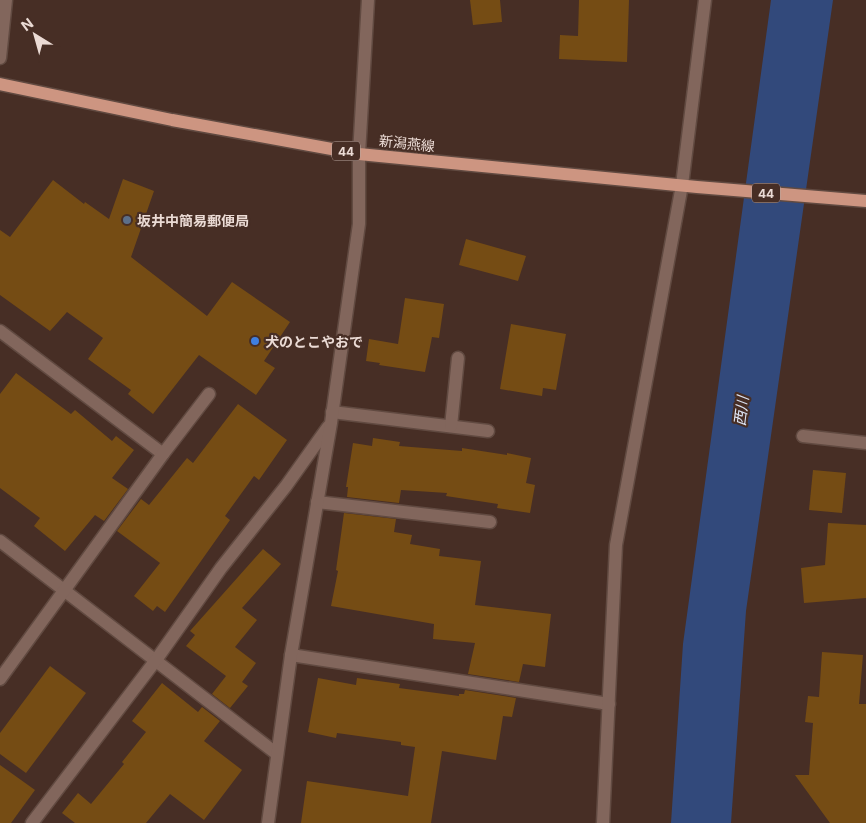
<svg xmlns="http://www.w3.org/2000/svg" width="866" height="823" viewBox="0 0 866 823" font-family="Inter,'Noto Sans JP',sans-serif">
	<style>
		.water { fill: #32497b }
		.building { fill: #754c14 }
		.lines { fill: none; stroke-linecap: round; stroke-linejoin: round }
		.minor-casing { stroke: #614a41; stroke-width: 15 }
		.primary-casing { stroke: #614a41; stroke-width: 15 }
		.minor { stroke: #82665c; stroke-width: 12 }
		.primary { stroke: #cd9581; stroke-width: 12 }
		.service-dot { fill: #5c6f8a; stroke: #472e25; stroke-width: 2 }
		.shop-dot { fill: #3f7fe0; stroke: #472e25; stroke-width: 2 }
		.labels { text-anchor: middle; dominant-baseline: central; stroke-width: 4.5; stroke-linejoin: round; paint-order: stroke }
		.shield { fill: #472e25; stroke: #baa7a0; stroke-width: 1 }
		.shield-label { font-size: 12px; font-weight: bold; fill: #ebdbd5 }
		.street-label { font-size: 14px; fill: #ebdbd5; stroke: #472e25 }
		.poi-label { font-size: 14px; font-weight: bold; fill: #ebdbd5; stroke: #472e25; text-anchor: start }
		.water-label { font-size: 15px; font-style: italic; fill: #dde5f5; stroke: #472e25 }
	</style>
	<rect width="100%" height="100%" fill="#472e25"/>
	<!-- water -->
	<path class="water" d="M771,0h62l-87,611 -15,212h-60l12,-179z"/>
	<!-- building -->
	<g class="building">
		<path d="M470,0h30l2,22 -29,3z"/>
		<path d="M579,0h50l-2,62 -68,-3 1,-24 18,1z"/>
		<path d="M123,179l31,12 -23,66 76,59 25,-34 58,40 -26,39 11,7 -19,27 -57,-40 -46,59 -25,-20 3,-4 -43,-31 15,-21 -36,-26 -17,19 -50,-36v-65l10,7 43,-57 31,24 1,-2 24,17z"/>
		<path d="M466,239l60,17 -8,25 -59,-16z"/>
		<path d="M405,298l39,6 -5,34 -7,-1 -7,35 -46,-7 1,-2 -14,-2 3,-22 29,5z"/>
		<path d="M511,324l55,10 -10,56 -13,-2 -1,8 -42,-7z"/>
		<path d="M16,373l55,41 4,-4 37,31 4,-5 18,14 -22,28 16,11 -24,32 -9,-6 -30,36 -31,-25 6,-8 -40,-30v-94z"/>
		<path d="M238,404l49,36 -28,40 -5,-4 -29,40 5,4 -65,92 -8,-6 -4,5 -19,-15 26,-33 -43,-32 24,-32 8,6 38,-47 6,5z"/>
		<path d="M373,438l27,4 -1,4 63,5v-3l45,7v-2l24,5 -5,25 9,2 -5,28 -33,-5 1,-4 -52,-8 1,-3 -46,-3 -2,13 -52,-6 1,-10h-2l7,-44 19,3z"/>
		<path d="M813,470l33,3 -4,40 -33,-3z"/>
		<path d="M344,513l52,6 -2,13 18,3 -2,9 30,5 -1,7 42,5 -6,44 76,9 -6,53 -22,-3 -4,18 -51,-8 7,-31 -42,-4 1,-15 -103,-18 7,-35 -2,-1z"/>
		<path d="M828,523l38,2v73l-62,5 -3,-35 24,-3z"/>
		<path d="M263,549l18,15 -39,44 15,12 -22,27 21,16 -14,19 6,4 -18,22 -18,-14 14,-18 -40,-30 9,-11 -5,-4z"/>
		<path d="M822,652l41,3 -4,49h7v119h-36l-35,-48h14l4,-52 -8,-1 3,-26 11,1z"/>
		<path d="M50,666l36,27 -60,80 -26,-19v-21z"/>
		<path d="M318,678l38,7 1,-7 43,6 -1,4 60,8v-2h5l1,-4 51,8 -4,19 -9,-1 -7,44 -54,-9 -11,72h-130l6,-42 101,15 7,-49 -14,-2v-3l-64,-9 -1,5 -28,-6z"/>
		<path d="M162,683l36,29 4,-5 18,14 -16,20 38,29 -38,50 -34,-26 -24,29h-71l-13,-10 16,-20 13,11 33,-40 -2,-2 24,-30 -14,-11z"/>
		<path d="M0,765l35,25 -24,33h-11z"/>
	</g>
	<g class="lines">
		<!-- minor casing -->
		<g class="minor-casing">
			<g id="minor">
				<path d="M0,58l6,-58"/>
				<path d="M0,331l163,123"/>
				<path d="M332,412l156,19"/>
				<path d="M451,426l7,-68"/>
				<path d="M803,436l63,7"/>
				<path d="M317,502l173,20"/>
				<path d="M0,541l277,213"/>
				<path d="M291,655l318,49"/>
				<path d="M0,679l163,-225 46,-60"/>
				<path d="M32,823l124,-163 65,-92 65,-82 42,-59"/>
				<path d="M268,823l23,-168 40,-232 28,-199v-70l9,-154"/>
				<path d="M603,823l13,-278 66,-360 23,-185"/>
			</g>
		</g>
		<!-- primary casing -->
		<g class="primary-casing">
			<path id="primary" d="M0,84l172,36 187,34 338,33 169,14"/>
		</g>
		<!-- minor -->
		<use href="#minor" class="minor"/>
		<!-- primary -->
		<use href="#primary" class="primary"/>
	</g>
	<!-- markers -->
	<circle class="service-dot" cx="127" cy="220" r="5"/>
	<circle class="shop-dot" cx="255" cy="341" r="5"/>
	<g class="labels">
		<!-- shield labels -->
		<g class="shield">
			<rect x="332" y="141.5" width="28" height="19" rx="4"/>
			<rect x="752" y="183.5" width="28" height="19" rx="4"/>
		</g>
		<g class="shield-label">
			<text x="346" y="151">44</text>
			<text x="766" y="193">44</text>
		</g>
		<!-- street labels -->
		<g class="street-label">
			<text transform="translate(407 143) rotate(6)">新潟燕線</text>
		</g>
		<!-- poi labels -->
		<g class="poi-label">
			<text x="137" y="220">坂井中簡易郵便局</text>
			<text x="265" y="341">犬のとこやおで</text>
		</g>
		<!-- water labels -->
		<g class="water-label">
			<text transform="translate(741 411) rotate(-83)">西川</text>
		</g>
	</g>
	<!-- north arrow -->
	<g transform="translate(35 35) rotate(323)" stroke="#472e25" stroke-width="4" paint-order="stroke">
	<path d="M0-4L9 19L0 12L-9 19Z" fill="#ebdbd5"/>
	<text y="-8" font-size="14" font-weight="bold" text-anchor="middle" fill="#ebdbd5">N</text>
	</g>
</svg>
